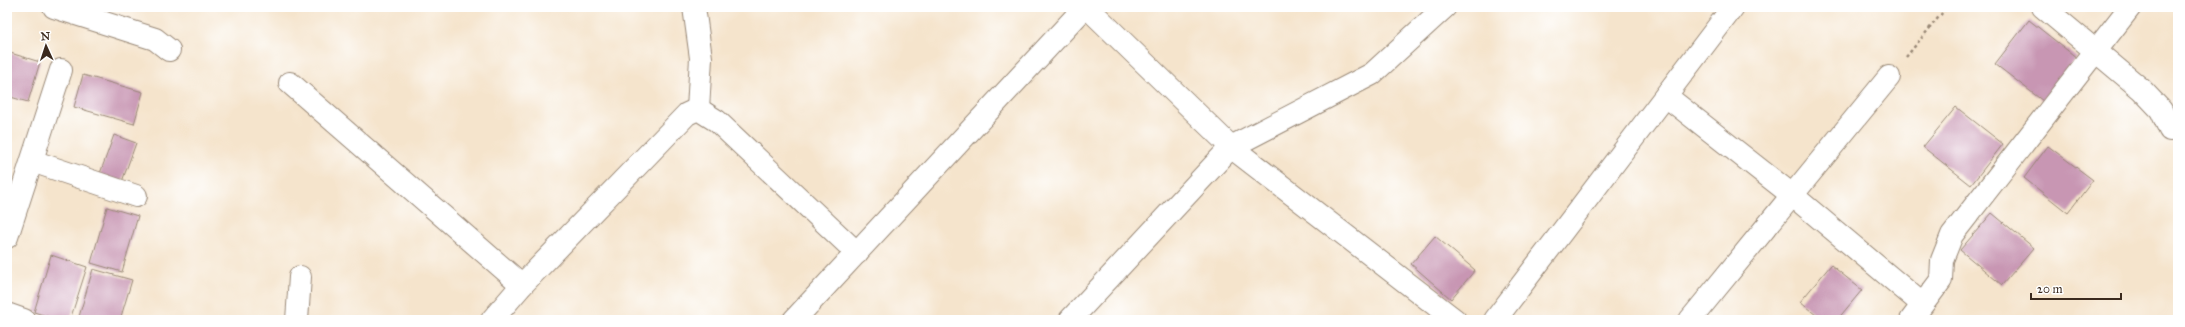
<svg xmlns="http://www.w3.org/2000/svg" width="2185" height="327" viewBox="0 0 2185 327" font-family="'IM FELL Great Primer',serif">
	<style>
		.building { fill: #c896b3 }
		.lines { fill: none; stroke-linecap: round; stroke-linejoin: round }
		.street-casing { stroke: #988775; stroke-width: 24 }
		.path { stroke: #988775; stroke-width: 2.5; stroke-dasharray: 3 3; stroke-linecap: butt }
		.street { stroke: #fff; stroke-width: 22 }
	</style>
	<rect width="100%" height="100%" fill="#fff"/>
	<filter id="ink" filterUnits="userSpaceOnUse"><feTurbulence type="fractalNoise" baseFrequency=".025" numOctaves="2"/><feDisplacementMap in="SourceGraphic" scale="8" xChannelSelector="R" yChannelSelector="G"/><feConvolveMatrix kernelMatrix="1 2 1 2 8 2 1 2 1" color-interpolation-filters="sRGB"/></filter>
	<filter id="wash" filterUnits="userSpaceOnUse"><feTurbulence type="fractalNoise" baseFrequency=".012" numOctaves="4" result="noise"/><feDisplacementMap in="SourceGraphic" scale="16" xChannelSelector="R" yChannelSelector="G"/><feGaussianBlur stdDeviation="0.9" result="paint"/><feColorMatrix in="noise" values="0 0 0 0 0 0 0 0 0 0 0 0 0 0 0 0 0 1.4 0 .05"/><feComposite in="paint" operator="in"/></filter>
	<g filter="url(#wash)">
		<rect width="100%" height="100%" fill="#f5e4cc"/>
		<g id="blocks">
			<!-- building -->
			<g class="building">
				<path d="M2029,20l48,38 -34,43 -48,-37z"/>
				<path d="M7,52l33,10 -12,40 -21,-6z"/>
				<path d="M83,75l60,17 -9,32 -60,-17z"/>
				<path d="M1956,107l47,37 -32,41 -48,-38z"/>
				<path d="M114,135l22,8 -16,44 -22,-8z"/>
				<path d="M2048,146l45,34 -25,33 -44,-35z"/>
				<path d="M107,207l31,9 -16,56 -31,-9z"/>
				<path d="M1992,213l42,35 -32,37 -42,-35z"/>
				<path d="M1435,236l40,34 -24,29 -40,-35z"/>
				<path d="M51,255l36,12 -17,53h-11l-25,-8z"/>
				<path d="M1831,265l31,25 -25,30h-15l-22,-18z"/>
				<path d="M93,269l39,11 -12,40h-42z"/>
			</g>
		</g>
	</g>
	<g filter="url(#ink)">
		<use href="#blocks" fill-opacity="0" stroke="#988775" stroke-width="1"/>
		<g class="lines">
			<!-- street casing -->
			<g class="street-casing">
				<g id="street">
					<path d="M54,7l101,32 14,11"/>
					<path d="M694,7l7,51 -3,51"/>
					<path d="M1087,7l144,140 224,173"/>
					<path d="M2043,7l98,82 20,21 9,20"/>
					<path d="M290,83l232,202 165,-171 11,-5 19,12 140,132"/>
					<path d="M1666,96l126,99 130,109"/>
					<path d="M32,161l104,35"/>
					<path d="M7,237l54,-167"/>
					<path d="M7,314l17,6"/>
					<path d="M297,320l3,-43"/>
					<path d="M492,320l30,-35"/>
					<path d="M794,320l291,-313"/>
					<path d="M1070,320l161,-173 141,-73 73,-67"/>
					<path d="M1495,320l238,-313"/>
					<path d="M1690,320l199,-243"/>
					<path d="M1911,320l30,-40 1,-20 10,-25 178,-228"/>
				</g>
			</g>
			<!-- path -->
			<path class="path" d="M1906,57l41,-50"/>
			<!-- street -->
			<use href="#street" class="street"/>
		</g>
	</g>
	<!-- margin -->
	<rect width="2185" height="327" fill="none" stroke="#fff" stroke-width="24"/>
	<!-- north arrow -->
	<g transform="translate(46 46) rotate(357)" stroke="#ffffff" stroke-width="3" paint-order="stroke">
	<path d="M0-3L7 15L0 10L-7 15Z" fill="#3b2a1e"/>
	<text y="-6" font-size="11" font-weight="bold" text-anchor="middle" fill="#3b2a1e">N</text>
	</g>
	<!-- scale -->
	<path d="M2031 293v6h90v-6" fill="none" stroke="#3b2a1e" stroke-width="2"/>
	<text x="2037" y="293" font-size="12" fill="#3b2a1e" stroke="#ffffff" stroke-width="3" paint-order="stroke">20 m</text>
</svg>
